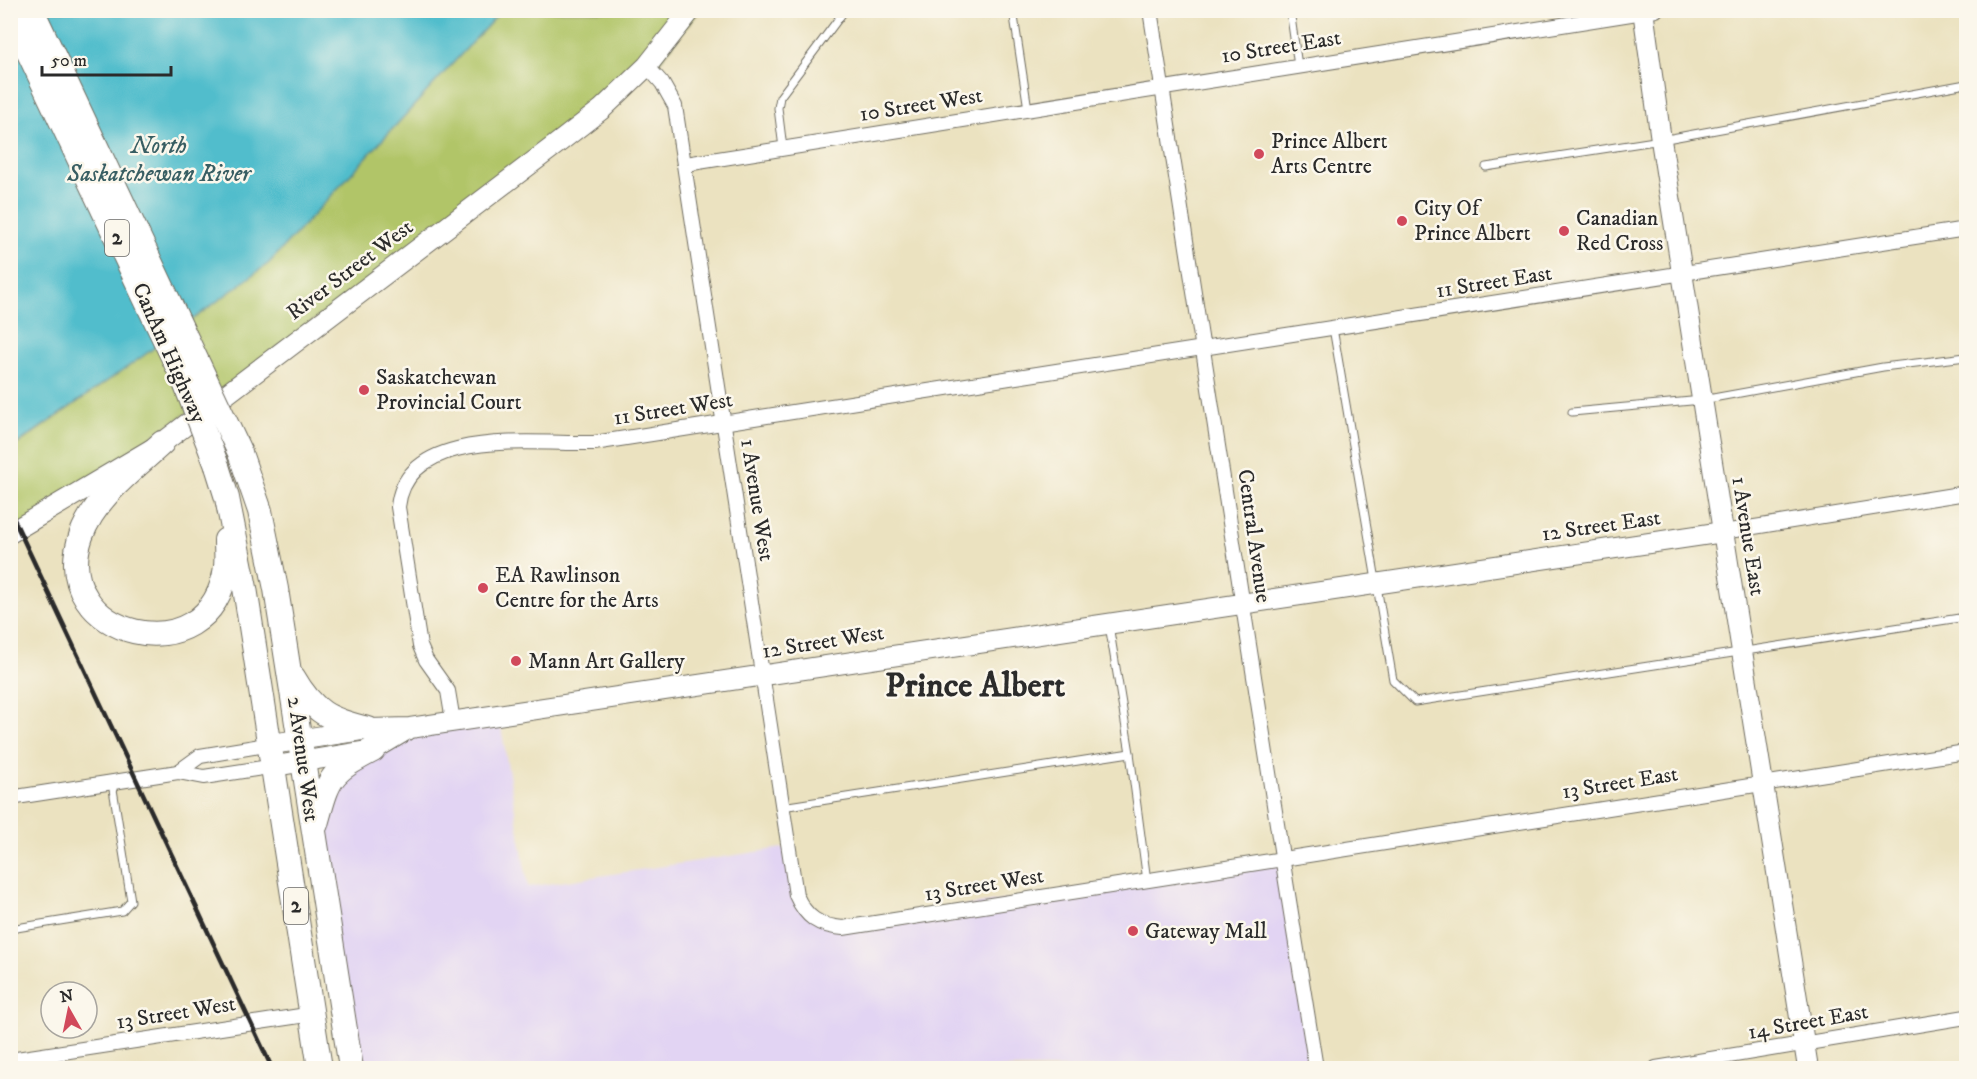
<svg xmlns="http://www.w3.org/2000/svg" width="1977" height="1079" viewBox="0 0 1977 1079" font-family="'IM FELL DW Pica',serif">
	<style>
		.built { fill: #e2d4f3 }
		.green { fill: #b1c568; stroke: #6e784a; stroke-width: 1.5 }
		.water { fill: #51bdcc; stroke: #3e747c; stroke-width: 1.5 }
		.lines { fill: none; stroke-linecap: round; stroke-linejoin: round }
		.lane-casing { stroke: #6e6b5f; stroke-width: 9 }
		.street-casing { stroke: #6e6b5f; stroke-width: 16 }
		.secondary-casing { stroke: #6e6b5f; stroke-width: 22 }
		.highway-casing { stroke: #6e6b5f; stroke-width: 26 }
		.lane { stroke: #fff; stroke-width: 7 }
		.street { stroke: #fff; stroke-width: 14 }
		.secondary { stroke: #fff; stroke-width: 20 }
		.highway { stroke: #fff; stroke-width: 24 }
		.rail { stroke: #2b2b2b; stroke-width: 4.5 }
		.highway-bridge-casing { stroke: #6e6b5f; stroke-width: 26; stroke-linecap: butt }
		.highway-bridge { stroke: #fff; stroke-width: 24 }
		.poi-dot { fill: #d1495b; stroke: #fbf7ec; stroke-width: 2 }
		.labels { text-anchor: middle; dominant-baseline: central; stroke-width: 5; stroke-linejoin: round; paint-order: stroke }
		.shield { fill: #fbf7ec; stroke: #696865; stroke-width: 1.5 }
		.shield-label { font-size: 21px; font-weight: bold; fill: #2b2b2b }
		.street-label { font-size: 22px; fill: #2b2b2b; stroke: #fbf7ec }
		.poi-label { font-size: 22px; fill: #2b2b2b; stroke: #fbf7ec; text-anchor: start }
		.water-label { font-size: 24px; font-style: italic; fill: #385e63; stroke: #fbf7ec }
		.town-label { font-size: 34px; font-weight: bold; fill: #2b2b2b; stroke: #fbf7ec }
	</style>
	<rect width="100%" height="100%" fill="#fbf7ec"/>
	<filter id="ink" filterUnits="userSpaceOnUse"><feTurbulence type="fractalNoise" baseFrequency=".0167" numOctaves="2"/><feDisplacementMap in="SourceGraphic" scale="12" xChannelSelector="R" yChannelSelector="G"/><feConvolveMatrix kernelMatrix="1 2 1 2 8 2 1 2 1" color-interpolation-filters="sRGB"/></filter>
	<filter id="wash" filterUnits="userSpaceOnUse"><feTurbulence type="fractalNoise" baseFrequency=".008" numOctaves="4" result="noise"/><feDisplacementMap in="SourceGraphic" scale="24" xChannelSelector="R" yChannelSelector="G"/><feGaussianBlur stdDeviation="1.35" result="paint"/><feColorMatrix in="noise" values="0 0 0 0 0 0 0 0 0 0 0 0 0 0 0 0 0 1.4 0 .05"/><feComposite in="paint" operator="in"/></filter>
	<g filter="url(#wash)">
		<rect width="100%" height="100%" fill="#ebe2c0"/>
		<!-- built -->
		<path class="built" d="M499,715l29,172 261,-40 7,48 31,32 454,-69 35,210h-965l-38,-236 13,-44 84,-60z"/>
		<!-- green -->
		<path class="green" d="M501,11h198l-40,51 -441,330 -207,141v-84l132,-93 126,-93z"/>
		<!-- water -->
		<path class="water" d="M11,11h490l-232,252 -126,93 -132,92z"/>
	</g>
	<g filter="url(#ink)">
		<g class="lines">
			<!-- lane casing -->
			<g class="lane-casing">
				<g id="lane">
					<path d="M1013,10l15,99"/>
					<path d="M1290,10l8,56"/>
					<path d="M783,148l-5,-40 2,-11 65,-87"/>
					<path d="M1486,167l175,-27 305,-56"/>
					<path d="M1333,328l60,352 22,22 551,-85"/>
					<path d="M1572,412l130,-12 181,-33 83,-10"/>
					<path d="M1109,625l21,128 17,128"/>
					<path d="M782,807l348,-54"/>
					<path d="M10,929l112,-18 9,-10 -19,-118"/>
				</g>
			</g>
			<!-- street casing -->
			<g class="street-casing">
				<g id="street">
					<path d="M1150,10c58,353 108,706 166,1058"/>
					<path d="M647,66l15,17 13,23 121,789c10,23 23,31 47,33l1123,-176"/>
					<path d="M686,164l970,-154"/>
					<path d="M1723,532l243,-39"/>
					<path d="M453,721l-5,-30 -22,-31 -6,-14 -22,-139c8,-82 140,-62 196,-64l1372,-214"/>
					<path d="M178,772l22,-16 72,-12"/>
					<path d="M10,798l168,-26 26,5 71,-11"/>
					<path d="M10,1060l303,-46"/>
					<path d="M1656,1068l310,-51"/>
				</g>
			</g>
			<!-- secondary casing -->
			<g class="secondary-casing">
				<g id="secondary">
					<path d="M1643,10l18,130 147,928"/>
					<path d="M10,533l152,-90 396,-300 44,-34 45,-43 44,-56"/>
					<path d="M272,744l96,-15 42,-1 1313,-196"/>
					<path d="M275,766l98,-16 35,-21"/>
				</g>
			</g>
			<!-- highway casing -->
			<g class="highway-casing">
				<g id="highway">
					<path d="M162,443c-29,27 -67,54 -81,93 -35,101 130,143 145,31 1,-9 0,-18 0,-27"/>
					<path d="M240,453l20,58 16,78 75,479"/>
					<path d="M217,466l10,32 18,90 75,480"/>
					<path d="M293,677c20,35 36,43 75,52"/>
					<path d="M316,824c13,-47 13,-51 57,-74"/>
				</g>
			</g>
			<!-- lane -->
			<use href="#lane" class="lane"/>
			<!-- street -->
			<use href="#street" class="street"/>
			<!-- secondary -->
			<use href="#secondary" class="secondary"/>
			<!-- highway -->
			<use href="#highway" class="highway"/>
			<!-- rail -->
			<path class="rail" d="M10,511l262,557"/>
			<!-- highway-bridge casing -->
			<g class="highway-bridge-casing">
				<g id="highway-bridge">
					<path d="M32,10l208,443"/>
					<path d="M10,13l174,367 33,86"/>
				</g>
			</g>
			<!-- highway-bridge -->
			<use href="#highway-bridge" class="highway-bridge"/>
		</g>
	</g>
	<!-- markers -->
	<g class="poi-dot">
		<circle cx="1259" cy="154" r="6"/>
		<circle cx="1402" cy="221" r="6"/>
		<circle cx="1564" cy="231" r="6"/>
		<circle cx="364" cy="390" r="6"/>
		<circle cx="483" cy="588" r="6"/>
		<circle cx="516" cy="661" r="6"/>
		<circle cx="1133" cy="931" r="6"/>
	</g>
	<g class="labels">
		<!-- shield labels -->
		<g class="shield">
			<rect x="105" y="220" width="24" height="36" rx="4.5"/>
			<rect x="284" y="888" width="24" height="36" rx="4.5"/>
		</g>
		<g class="shield-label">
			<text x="117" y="238">2</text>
			<text x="296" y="906">2</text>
		</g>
		<!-- street labels -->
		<g class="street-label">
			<text transform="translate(1281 47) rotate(-9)">10 Street East</text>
			<text transform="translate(921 105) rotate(-9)">10 Street West</text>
			<text transform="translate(350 270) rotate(-37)">River Street West</text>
			<text transform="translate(1494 282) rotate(-9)">11 Street East</text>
			<text transform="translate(169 353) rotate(66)">CanAm Highway</text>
			<text transform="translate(673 409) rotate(-9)">11 Street West</text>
			<text transform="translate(757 500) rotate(81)">1 Avenue West</text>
			<text transform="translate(1601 526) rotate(-8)">12 Street East</text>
			<text transform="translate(1254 536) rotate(82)">Central Avenue</text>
			<text transform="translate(1748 536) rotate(81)">1 Avenue East</text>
			<text transform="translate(823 642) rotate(-9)">12 Street West</text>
			<text transform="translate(303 759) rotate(82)">2 Avenue West</text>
			<text transform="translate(1620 783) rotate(-9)">13 Street East</text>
			<text transform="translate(984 885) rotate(-9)">13 Street West</text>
			<text transform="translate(176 1013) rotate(-9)">13 Street West</text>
			<text transform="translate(1808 1022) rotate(-10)">14 Street East</text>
		</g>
		<!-- poi labels -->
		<g class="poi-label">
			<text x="1271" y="141">Prince Albert<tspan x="1271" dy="25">Arts Centre</tspan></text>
			<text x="1414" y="208">City Of<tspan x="1414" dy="25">Prince Albert</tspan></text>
			<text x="1576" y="218">Canadian<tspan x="1576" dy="25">Red Cross</tspan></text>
			<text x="376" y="377">Saskatchewan<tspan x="376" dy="25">Provincial Court</tspan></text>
			<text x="495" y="575">EA Rawlinson<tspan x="495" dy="25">Centre for the Arts</tspan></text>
			<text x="528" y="661">Mann Art Gallery</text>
			<text x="1145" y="931">Gateway Mall</text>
		</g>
		<!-- water labels -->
		<g class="water-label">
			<text x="159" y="146">North<tspan x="159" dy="28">Saskatchewan River</tspan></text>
		</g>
		<!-- town labels -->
		<g class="town-label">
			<text x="975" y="686">Prince Albert</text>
		</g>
	</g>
	<!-- margin -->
	<rect width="1977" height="1079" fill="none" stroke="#fbf7ec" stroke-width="36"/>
	<!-- north arrow -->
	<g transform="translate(69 1010) rotate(351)"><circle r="28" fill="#fbf7ec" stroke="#a8a59f" stroke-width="1.5"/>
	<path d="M0-4.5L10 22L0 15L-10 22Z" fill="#d1495b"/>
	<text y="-9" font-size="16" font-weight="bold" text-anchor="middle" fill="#2b2b2b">N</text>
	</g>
	<!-- scale -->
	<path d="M42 66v9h129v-9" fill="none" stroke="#2b2b2b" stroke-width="3"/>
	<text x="51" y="66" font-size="18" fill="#2b2b2b" stroke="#fbf7ec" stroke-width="4.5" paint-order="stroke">50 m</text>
</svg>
